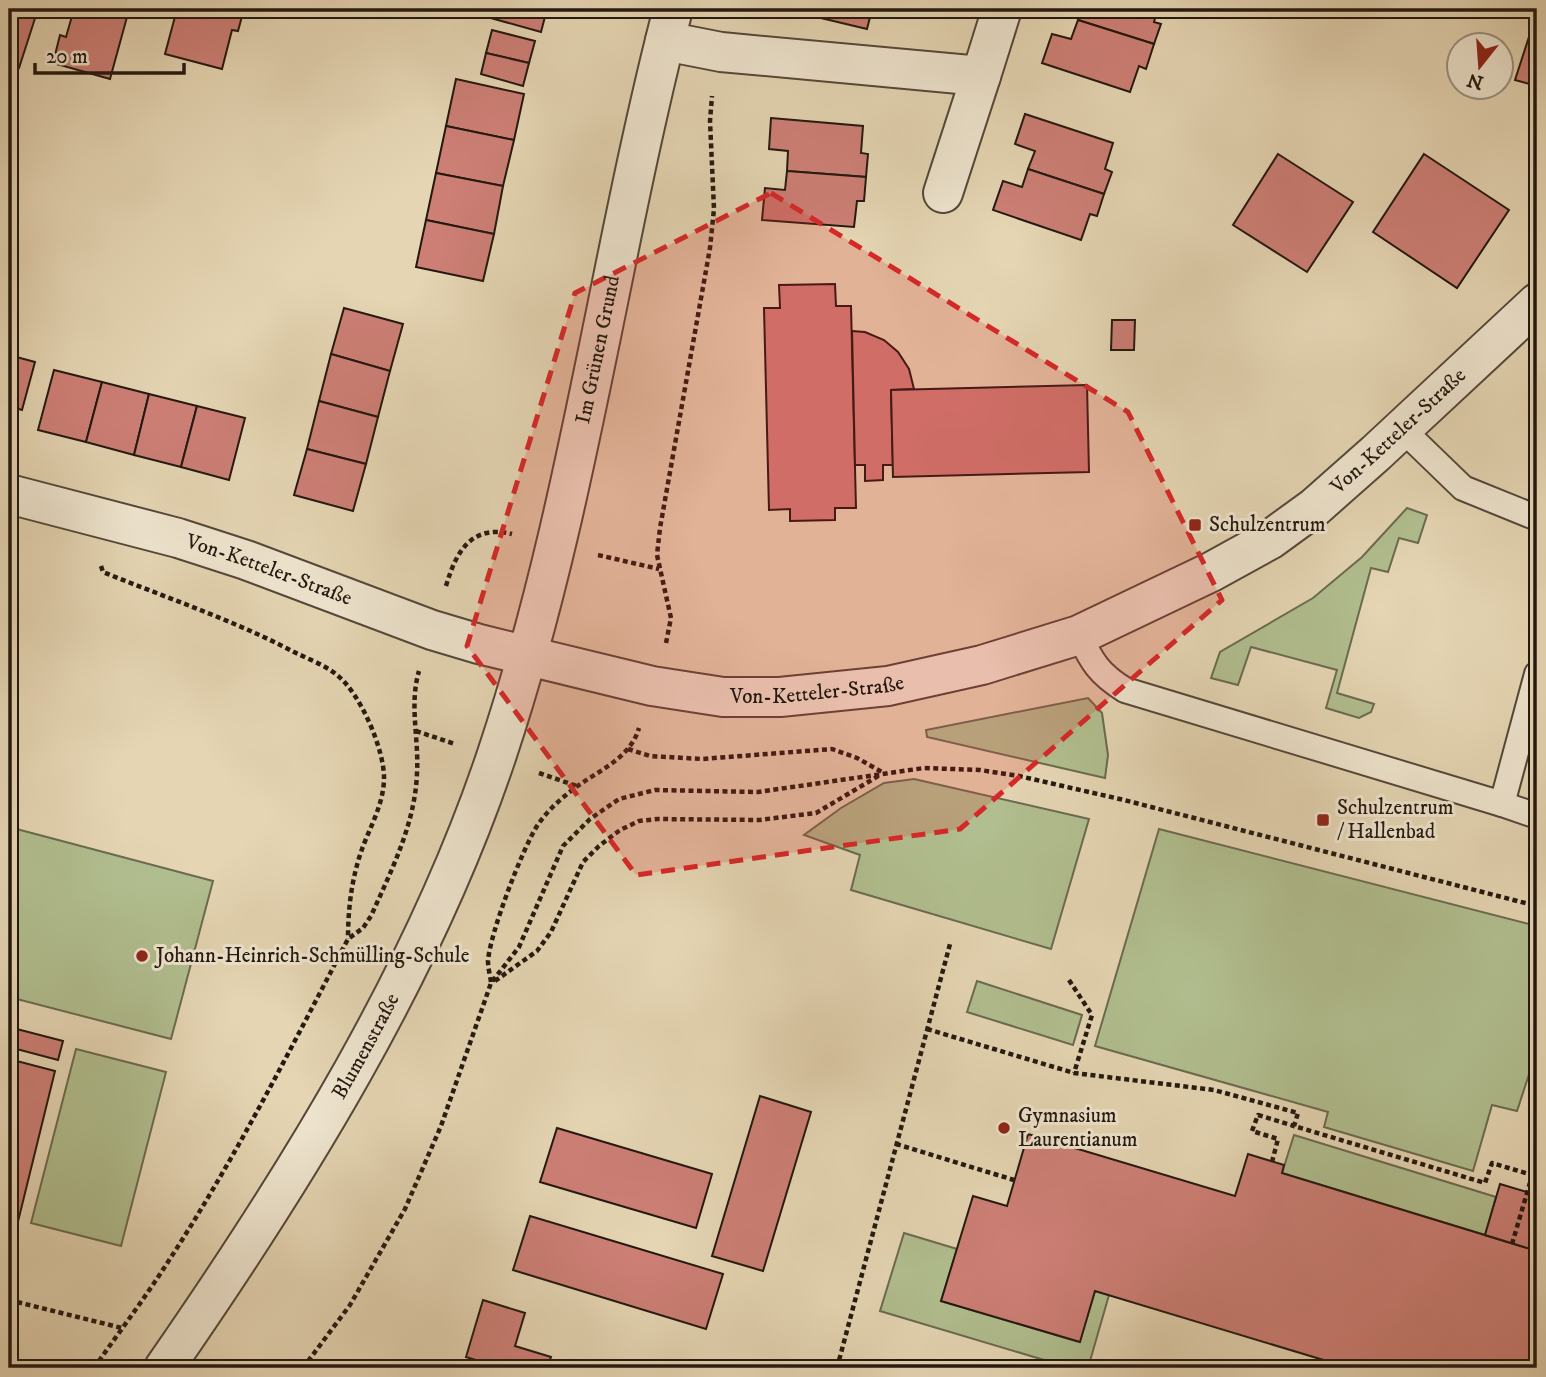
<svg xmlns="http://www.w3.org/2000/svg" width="1546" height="1377" viewBox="0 0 1546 1377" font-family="'IM FELL DW Pica',serif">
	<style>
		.green { fill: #b1be8f; stroke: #6a6b50; stroke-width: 2 }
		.building { fill: #cd7f76; stroke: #231810; stroke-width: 2 }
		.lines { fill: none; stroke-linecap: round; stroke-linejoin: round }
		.service-casing { stroke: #544739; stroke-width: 28 }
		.minor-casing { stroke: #544739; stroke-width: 42 }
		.tertiary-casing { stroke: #544739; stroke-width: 42 }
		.path { stroke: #231810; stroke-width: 4.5; stroke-dasharray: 5 3.5; stroke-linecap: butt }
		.service { stroke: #eee4ce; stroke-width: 24 }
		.minor { stroke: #eee4ce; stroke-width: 38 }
		.tertiary { stroke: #eee4ce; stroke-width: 38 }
		.marked { fill: #d62828; fill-opacity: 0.2; stroke: #d62828; stroke-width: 5; stroke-dasharray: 14 9; stroke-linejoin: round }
		.poi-dot { fill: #8f2418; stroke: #eee4ce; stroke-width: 2.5 }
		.labels { text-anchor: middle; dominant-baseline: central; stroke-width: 6; stroke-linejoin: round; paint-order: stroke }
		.street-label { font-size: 21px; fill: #231810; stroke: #eee4ce }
		.poi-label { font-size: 21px; fill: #231810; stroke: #eee4ce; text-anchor: start }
	</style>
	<rect width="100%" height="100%" fill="#e5d5b3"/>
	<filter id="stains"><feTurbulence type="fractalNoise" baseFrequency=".00286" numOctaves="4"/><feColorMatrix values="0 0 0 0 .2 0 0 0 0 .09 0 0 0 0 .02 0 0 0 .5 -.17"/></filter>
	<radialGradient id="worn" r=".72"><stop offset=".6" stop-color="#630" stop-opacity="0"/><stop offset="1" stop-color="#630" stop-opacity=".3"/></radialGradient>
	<!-- green -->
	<g class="green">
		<path d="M1407,508l20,7 -9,28 -19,-5 -11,34 -17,-4 -34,125 37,11 -3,8 -12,6 -33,-10 11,-38 -86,-23 -13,38 -27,-7 9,-26 93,-54 49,-41z"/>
		<path d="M1088,698l14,15 6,42 -3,23 -178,-41 -1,-7z"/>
		<path d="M914,779l175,40 -38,130 -200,-59 9,-35 -56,-20 37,-27 43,-25z"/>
		<path d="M9,827l204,54 -42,158 -162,-42z"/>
		<path d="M1159,829l378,97v124l-20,61 -25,-6 -19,66 -149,-44 4,-15 -233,-66z"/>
		<path d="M977,981l105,34 -9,30 -106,-33z"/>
		<path d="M76,1049l90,23 -45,174 -90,-23z"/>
		<path d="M1294,1135l202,62 -11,38 -203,-62z"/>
		<path d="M904,1233l53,16 -16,52 138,41 16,-51 14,4 -21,73h-17l-191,-57z"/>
	</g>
	<!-- building -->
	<g class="building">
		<path d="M11,9h27l-19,59 -10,-3v-49z"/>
		<path d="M74,9h22l31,8 -17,62 -57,-16 7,-28 6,2z"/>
		<path d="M177,9h67l-6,22 -6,-1 -10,39 -57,-15z"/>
		<path d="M481,9h66l-6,23 -61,-17z"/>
		<path d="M783,9h89l-5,20z"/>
		<path d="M1081,9h77l-4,13 7,2 -7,20 -76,-24z"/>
		<path d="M1537,12v74l-22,-6z"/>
		<path d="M1078,20l76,24 -8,25 -7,-3 -9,26 -88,-29 10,-29 19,5z"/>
		<path d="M492,30l43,11 -6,22 -43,-10z"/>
		<path d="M486,53l43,10 -6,23 -42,-12z"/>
		<path d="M456,79l68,15 -10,46 -68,-14z"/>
		<path d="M1025,114l88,29 -8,26 7,3 -8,22 -76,-25 7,-18 -20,-7z"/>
		<path d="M771,118l92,8 -2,27 7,1 -2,23 -79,-6 1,-20 -19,-2z"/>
		<path d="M446,126l68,14 -11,46 -67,-13z"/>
		<path d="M1278,154l75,48 -46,70 -74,-47z"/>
		<path d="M1424,154l85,56 -52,78 -84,-56z"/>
		<path d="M1028,169l76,25 -7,22 -7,-2 -9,26 -88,-30 10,-29 19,6z"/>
		<path d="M787,171l79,6 -2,24h-7l-3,26 -92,-7 3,-32 20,2z"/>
		<path d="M436,173l67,13 -9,48 -68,-14z"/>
		<path d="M426,220l68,14 -11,47 -67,-14z"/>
		<path d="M835,284l1,22h15l5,202h-21v12l-45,1v-12l-21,1 -5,-202h16l-1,-23z"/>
		<path d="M344,308l59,16 -13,47 -59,-17z"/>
		<path d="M1112,320h23l-1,30h-23z"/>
		<path d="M852,331l13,1 19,8 14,12 11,17 5,20 -23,1 2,75h-10v15l-18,1v-16h-10z"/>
		<path d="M331,354l59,17 -12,46 -59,-16z"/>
		<path d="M9,355l26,7 -13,48 -13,-4z"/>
		<path d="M54,370l48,12 -16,60 -48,-12z"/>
		<path d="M102,382l47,12 -15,61 -48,-13z"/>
		<path d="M1087,385l2,87 -196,5 -2,-87z"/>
		<path d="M149,394l48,12 -16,61 -47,-12z"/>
		<path d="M319,401l59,16 -12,47 -59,-15z"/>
		<path d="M197,406l48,12 -16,62 -48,-13z"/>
		<path d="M307,449l59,15 -13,47 -59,-16z"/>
		<path d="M9,1027l54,14 -5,19 -49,-13z"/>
		<path d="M9,1059l46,12 -43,175 -3,-1z"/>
		<path d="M760,1096l51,16 -48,159 -51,-15z"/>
		<path d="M557,1128l155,46 -16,54 -156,-46z"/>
		<path d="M1028,1134l207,62 13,-42 36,11 -2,8 255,78v117h-187l-255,-77 -15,51 -139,-41 32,-105 34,10z"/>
		<path d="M1500,1184l37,11v56l-52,-16z"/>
		<path d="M530,1216l193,58 -17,55 -193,-59z"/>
		<path d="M483,1300l42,13 -10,33 36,11 -4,11h-45l-36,-11z"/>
	</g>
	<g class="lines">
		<!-- service casing -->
		<g class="service-casing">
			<g id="service">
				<path d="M1402,429l61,59 74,30"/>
				<path d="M1079,635c13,27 20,39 46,55l377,114 35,-130"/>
				<path d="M1502,804l35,12"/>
			</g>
		</g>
		<!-- minor casing -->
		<g class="minor-casing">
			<g id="minor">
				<path d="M665,41l56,11 260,24 21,-67"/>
				<path d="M943,193l38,-117"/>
				<path id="s1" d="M9,494l169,44 68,22 186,70 47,14 173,42 71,11h57l108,-11 94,-21 97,-30 132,-63 60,-33 44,-32 61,-54 161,-150"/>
			</g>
		</g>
		<!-- tertiary casing -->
		<g class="tertiary-casing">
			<g id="tertiary">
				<path id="s2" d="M164,1368c131,-189 260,-395 333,-614 81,-242 112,-498 176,-745"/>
			</g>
		</g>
		<!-- path -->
		<g class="path">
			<path d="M598,555l61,14"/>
			<path d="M101,566l2,6c64,26 130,48 191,80 14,7 31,13 43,23 23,18 48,75 47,105 -1,27 -16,50 -24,75 -9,28 -12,56 -12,84"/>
			<path d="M446,586c10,-34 25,-62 66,-52"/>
			<path d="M666,643l5,-25 -14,-63 3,-27 50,-280 4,-39 -4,-88 2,-25"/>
			<path d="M416,731l39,13"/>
			<path d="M628,749l22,7 52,3 130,-10 25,9 25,14"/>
			<path d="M539,773l38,13"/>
			<path d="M1069,980l23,35 -18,58"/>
			<path d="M495,981l42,-30 14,-19 32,-70 16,-16 21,-16 19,-9 19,-2 101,1 57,-7 64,-38"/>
			<path d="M491,982c-1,-7 -3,-14 -3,-21 2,-28 34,-111 49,-135 8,-12 18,-22 29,-31 25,-22 63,-33 73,-67"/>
			<path d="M927,1029l147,44 140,17 84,23 -4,13 191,57 7,-20 40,12"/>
			<path d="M896,1144l118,36"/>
			<path d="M1272,1162l6,-23 -26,-8 6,-16 36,11"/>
			<path d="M1512,1244l25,-85"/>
			<path d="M9,1300l113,28"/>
			<path d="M838,1364l14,4"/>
			<path d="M94,1368c23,-33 48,-66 70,-100 69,-105 126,-218 184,-329l15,-11 8,-12c21,-47 44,-92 46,-143 2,-35 -8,-68 2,-102"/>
			<path d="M303,1368l47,-63 55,-96 36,-83 50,-143 28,-36 44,-101 27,-27 29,-20 36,-9 103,2 166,-24 56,2 39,6 105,24 413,106"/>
			<path d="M837,1368l113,-424"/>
		</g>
		<!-- service -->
		<use href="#service" class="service"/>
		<!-- minor -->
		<use href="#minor" class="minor"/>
		<!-- tertiary -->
		<use href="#tertiary" class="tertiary"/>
	</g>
	<!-- marked area -->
	<path class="marked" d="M771,193l357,219 94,188 -262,229 -324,46 -169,-229 108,-353z"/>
	<!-- markers -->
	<g class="poi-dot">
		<rect x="1188" y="518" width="14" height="14" rx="3.5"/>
		<rect x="1316" y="813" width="14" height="14" rx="3.5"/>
		<circle cx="142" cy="956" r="7"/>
		<circle cx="1004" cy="1128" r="7"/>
	</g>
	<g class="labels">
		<!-- street labels -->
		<g class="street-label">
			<text stroke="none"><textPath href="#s2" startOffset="1118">Im Grünen Grund</textPath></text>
			<text stroke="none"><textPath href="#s1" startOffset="1489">Von-Ketteler-Straße</textPath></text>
			<text stroke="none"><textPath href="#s1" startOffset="271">Von-Ketteler-Straße</textPath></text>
			<text stroke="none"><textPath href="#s1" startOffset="838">Von-Ketteler-Straße</textPath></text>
			<text stroke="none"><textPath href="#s2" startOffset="380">Blumenstraße</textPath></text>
		</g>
		<!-- poi labels -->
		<g class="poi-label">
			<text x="1209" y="525">Schulzentrum</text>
			<text x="1337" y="808">Schulzentrum<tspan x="1337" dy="24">/ Hallenbad</tspan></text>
			<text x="156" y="956">Johann-Heinrich-Schmülling-Schule</text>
			<text x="1018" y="1116">Gymnasium<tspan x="1018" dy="24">Laurentianum</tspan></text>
		</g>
	</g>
	<!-- margin -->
	<rect width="1546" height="1377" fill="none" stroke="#e5d5b3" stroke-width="35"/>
	<rect x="10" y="10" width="1525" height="1356" fill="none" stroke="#231810" stroke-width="3.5"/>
	<rect x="18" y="18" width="1511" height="1342" fill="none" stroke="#231810" stroke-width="2"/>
	<!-- north arrow -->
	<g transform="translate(1480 66) rotate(197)"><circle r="33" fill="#eee4ce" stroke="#9d9282" stroke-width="2"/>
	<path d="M0-5L12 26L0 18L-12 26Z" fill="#8f2418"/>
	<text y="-10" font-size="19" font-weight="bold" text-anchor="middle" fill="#231810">N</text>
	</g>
	<!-- scale -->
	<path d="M35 63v10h149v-10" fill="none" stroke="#231810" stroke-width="3.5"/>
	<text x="46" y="63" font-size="21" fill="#231810" stroke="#eee4ce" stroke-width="5" paint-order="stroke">20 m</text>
	<rect width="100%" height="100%" filter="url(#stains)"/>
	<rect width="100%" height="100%" fill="url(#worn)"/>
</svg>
